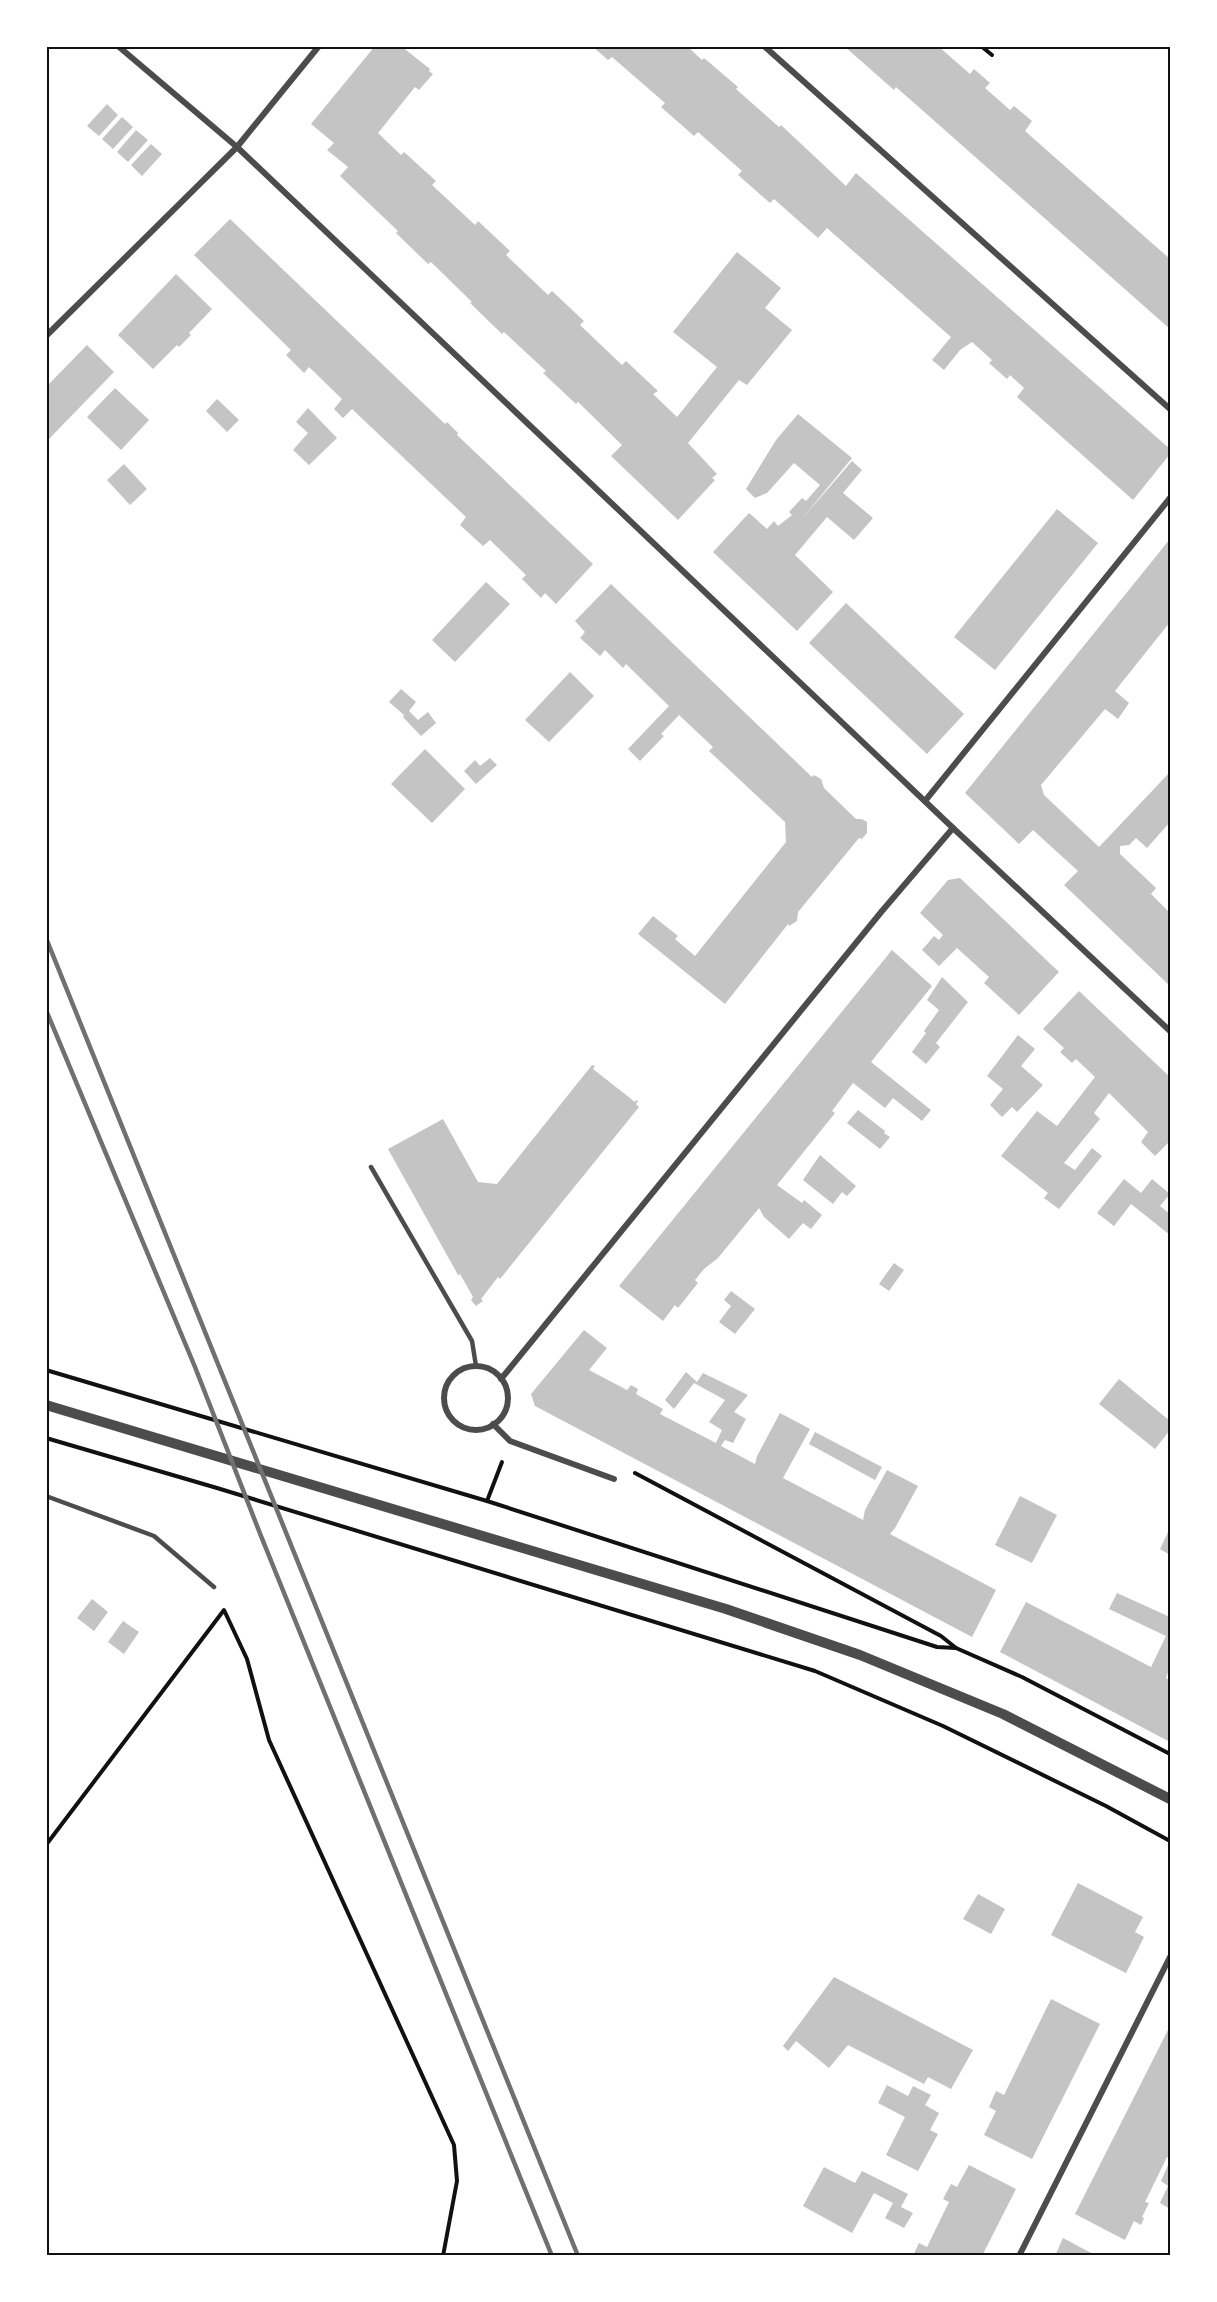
<svg xmlns="http://www.w3.org/2000/svg" width="1217" height="2302" viewBox="0 0 1217 2302" font-family="'PT Sans Narrow',sans-serif">
	<style>
		.building { fill: #c4c4c4 }
		.lines { fill: none; stroke-linecap: round; stroke-linejoin: round }
		.path { stroke: #111; stroke-width: 4 }
		.service { stroke: #4c4c4c; stroke-width: 4.5 }
		.minor { stroke: #4c4c4c; stroke-width: 6 }
		.tertiary { stroke: #4c4c4c; stroke-width: 10 }
		.rail { stroke: #707070; stroke-width: 4.5 }
		.neatline { fill: none; stroke: #111; stroke-width: 2 }
	</style>
	<rect width="100%" height="100%" fill="#fff"/>
	<!-- building -->
	<g class="building">
		<path d="M375,46h26l29,23 -1,2 4,3 -14,16 -4,-3 -37,46 23,22 3,-3 32,29 -4,4 43,40 3,-4 32,30 -4,4 42,40 4,-4 32,30 -4,4 42,40 4,-4 32,30 -5,3 24,23 40,-50 -44,-35 64,-80 44,36 -16,20 27,22 -45,55 -8,-5 -51,63 29,31 -5,4 3,2 -37,40 -67,-64 11,-11 -44,-43 -2,2 -33,-31 3,-2 -42,-39 -2,2 -32,-31 2,-1 -41,-40 -3,2 -32,-31 2,-2 -58,-55 8,-9 -21,-17 7,-7 -23,-19z"/>
		<path d="M592,46h95l15,14 2,-2 34,29 -2,2 43,38 2,-2 65,61 10,-13 314,276v5l-37,46 -116,-103 7,-9 -14,-13 -3,4 -18,-16 3,-3 -20,-18 -12,8 -16,20 -12,-10 19,-23 -124,-109 -9,10 -44,-39 -4,4 -32,-28 4,-4 -44,-39 -4,4 -33,-29 4,-4 -53,-46 -4,3z"/>
		<path d="M844,46h94l32,28 4,-5 16,14 -5,5 25,22 4,-4 18,15 -7,10 145,128v70l-274,-242 -2,3z"/>
		<path d="M107,104l11,11 -19,21 -12,-10z"/>
		<path d="M122,117l11,10 -20,22 -11,-10z"/>
		<path d="M136,130l12,10 -20,22 -11,-10z"/>
		<path d="M151,144l11,10 -20,22 -11,-11z"/>
		<path d="M230,219l215,205 2,-2 11,11 -1,2 136,129 -37,40 -11,-11 -4,5 -19,-19 4,-4 -36,-35 -7,6 -23,-21 6,-8 -114,-108 -9,9 -9,-9 8,-10 -33,-32 -5,6 -18,-18 5,-5 -97,-95z"/>
		<path d="M176,274l36,35 -23,24 2,2 -12,12 -2,-2 -24,24 -35,-34z"/>
		<path d="M87,345l27,27 -68,70v-55z"/>
		<path d="M115,388l34,32 -28,30 -34,-33z"/>
		<path d="M217,399l22,21 -12,12 -21,-21z"/>
		<path d="M308,408l29,30 -28,27 -16,-15 15,-17 -12,-11z"/>
		<path d="M798,414l54,44 -51,62 51,-59 10,9 -19,23 30,25 -19,22 -27,-23 -32,38 38,37 -36,39 -84,-79 36,-39 18,16 7,-8 4,5 14,-11 -3,-3 13,-14 4,3 14,-16 -26,-22 -27,30 -12,5 -9,-9 30,-49z"/>
		<path d="M124,464l23,25 -17,16 -23,-25z"/>
		<path d="M1057,509l41,34 -103,127 -41,-33z"/>
		<path d="M1170,539v83l-55,69 14,12 -11,16 -13,-10 -64,76 3,10 55,52 71,-75v50l-23,26 -11,-10 -7,7 -9,1v8l36,34 -5,6 19,19v73l-106,-101 14,-14 -45,-41 -14,14 -54,-51z"/>
		<path d="M486,582l24,22 -55,58 -23,-22z"/>
		<path d="M611,584l201,193 2,-2 7,4 3,9 32,31h6l5,3v11l-5,6 -3,-1 -61,74 -1,9 -8,5 -1,-2 -63,80 -87,-70 15,-18 25,20 -3,3 20,17 91,-114 -1,-20 -76,-71 4,-4 -34,-32 -18,19 3,2 -24,25 -12,-12 41,-43 -43,-42 -3,4 -18,-18 -5,6 -20,-18 5,-6 -10,-11z"/>
		<path d="M846,603l118,111 -37,40 -118,-111z"/>
		<path d="M570,672l24,24 -45,46 -24,-22z"/>
		<path d="M401,689l15,13 -7,9 9,9 10,-8 8,11 -15,13 -18,-19 1,-2 -15,-13z"/>
		<path d="M425,749l40,40 -33,34 -41,-39z"/>
		<path d="M490,758l7,7 -21,19 -12,-13 11,-11 5,6z"/>
		<path d="M960,878l99,94 -40,43 -35,-32 5,-6 -32,-29 -18,18 -17,-16 12,-14 5,4 4,-5 -23,-22 28,-33z"/>
		<path d="M892,950l40,36 -61,76 60,48 -9,11 -29,-23 -8,10 -32,-25 -21,28 3,2 -58,72 25,18 2,-3 18,15 -11,14 -8,-6 -14,16 -25,-22 -5,-9 -41,50 -14,11 -9,11 3,3 -20,25 -3,-3 -12,16 -44,-35z"/>
		<path d="M942,977l26,25 -32,41 4,4 -14,17 -14,-12 14,-19 -2,-2 15,-21 -12,-10z"/>
		<path d="M1079,991l91,86v64l-15,15 -14,-14 7,-10 -39,-39 -15,20 6,6 -36,44 11,7 17,-22 10,8 -43,53 -15,-11 4,-5 -47,-37 36,-45 20,15 38,-49 -19,-18 -4,4 -12,-11 4,-4 -21,-19z"/>
		<path d="M1018,1035l17,14 -14,17 22,19 -26,27 -5,-5 -10,10 -12,-12 13,-16 -16,-13z"/>
		<path d="M592,1065l3,1 -2,3 42,33 1,-2 2,1 -2,3 3,3 -139,172 -2,-2 -17,22 2,2 -7,5 -5,-6 2,-3 -13,-23 -2,1 -70,-126 55,-30 35,63 19,2z"/>
		<path d="M858,1110l27,21 -1,2 6,4 -10,12 -33,-26z"/>
		<path d="M820,1155l36,31 -9,10 -5,-4 -9,12 -30,-24z"/>
		<path d="M1124,1179l17,14 11,-14 18,15 -10,12 10,8v21l-39,-31 -17,22 -17,-13z"/>
		<path d="M894,1263l10,7 -15,21 -10,-7z"/>
		<path d="M731,1291l24,18 -20,25 -16,-12 12,-16 -7,-6z"/>
		<path d="M584,1330l23,18 -18,22 38,20 4,-5 7,4 -2,5 27,15 -3,5 56,29 6,-13 -13,-8 16,-22 -31,-17 -20,26 -9,-9 21,-28 11,10 6,-9 45,22 -14,17 12,7 -13,24 -8,-3 -4,6 34,18 2,-8 23,-43 30,16 -27,49 80,42 2,-10 22,-40 31,16 -23,42 -5,6 106,56 -24,47 -437,-231 -4,-12z"/>
		<path d="M1119,1379l51,42v9l-15,19 -56,-45z"/>
		<path d="M815,1432l67,35 -7,13 -66,-36z"/>
		<path d="M1020,1496l37,19 -25,48 -37,-18z"/>
		<path d="M1170,1528v27l-10,-6z"/>
		<path d="M1117,1593l53,24v50l-4,11 4,2v62l-170,-90 26,-50 125,65 15,-31 -57,-27z"/>
		<path d="M92,1599l16,13 -14,19 -17,-13z"/>
		<path d="M123,1621l16,11 -15,22 -16,-12z"/>
		<path d="M1078,1883l65,34 -8,15 9,5 -18,36 -75,-38z"/>
		<path d="M978,1894l27,15 -14,25 -28,-15z"/>
		<path d="M834,1977l139,73 -22,39 -23,-12 -4,7 -76,-39 -19,23 -33,-27 -8,10 -5,-5z"/>
		<path d="M1051,1999l49,25 -68,135 -48,-24 12,-24 -7,-4 7,-16 8,4z"/>
		<path d="M1170,2026v133l-3,-2 -22,45 4,1 -7,14 2,1 -3,7 -7,-4 -9,19 -50,-26z"/>
		<path d="M887,2085l21,11 5,-10 18,9 -6,10 14,8 -9,17 8,4 -20,37 -32,-16 19,-38 -27,-14z"/>
		<path d="M969,2165l47,24 -34,67h-69l6,-13 8,4 22,-45 -6,-3 8,-15 6,3z"/>
		<path d="M1168,2165l2,1v43l-10,-6 8,-17 -7,-5z"/>
		<path d="M824,2167l31,16 7,-12 46,23 -7,13 12,6 -9,15 -19,-10 8,-15 -19,-10 -22,40 -49,-27z"/>
		<path d="M1063,2238l34,18h-42z"/>
	</g>
	<g class="lines">
		<!-- path -->
		<g class="path">
			<path d="M981,46l11,9"/>
			<path d="M46,1370l441,131 450,146 19,1"/>
			<path d="M46,1438l171,50 598,183 128,55 163,80 64,35"/>
			<path d="M635,1473l306,163 15,12 66,29 148,77"/>
			<path d="M487,1501l15,-39"/>
			<path d="M46,1845l178,-235 23,49 22,81 185,405 3,36 -14,75"/>
		</g>
		<!-- service -->
		<g class="service">
			<path d="M371,1167l101,174 4,25"/>
			<path d="M46,1496l108,40 60,51"/>
		</g>
		<!-- minor -->
		<g class="minor">
			<path d="M118,46l119,101 716,681 217,203"/>
			<path d="M764,46l406,363"/>
			<path d="M46,336l191,-189 82,-101"/>
			<path d="M925,801l245,-303"/>
			<circle cx="476" cy="1398" r="32"/>
			<path d="M501,1379l381,-468 71,-83"/>
			<path d="M493,1424l17,17 104,38"/>
			<path d="M1019,2256l151,-299"/>
		</g>
		<!-- tertiary -->
		<path class="tertiary" d="M46,1405l680,204 134,46 143,59 167,85"/>
		<!-- rail -->
		<g class="rail">
			<path d="M46,938l532,1318"/>
			<path d="M46,1010l149,357 66,169 291,720"/>
		</g>
	</g>
	<!-- border -->
	<rect width="1217" height="2302" fill="none" stroke="#ffffff" stroke-width="96"/>
	<rect x="48" y="48" width="1121" height="2206" class="neatline"/>
</svg>
